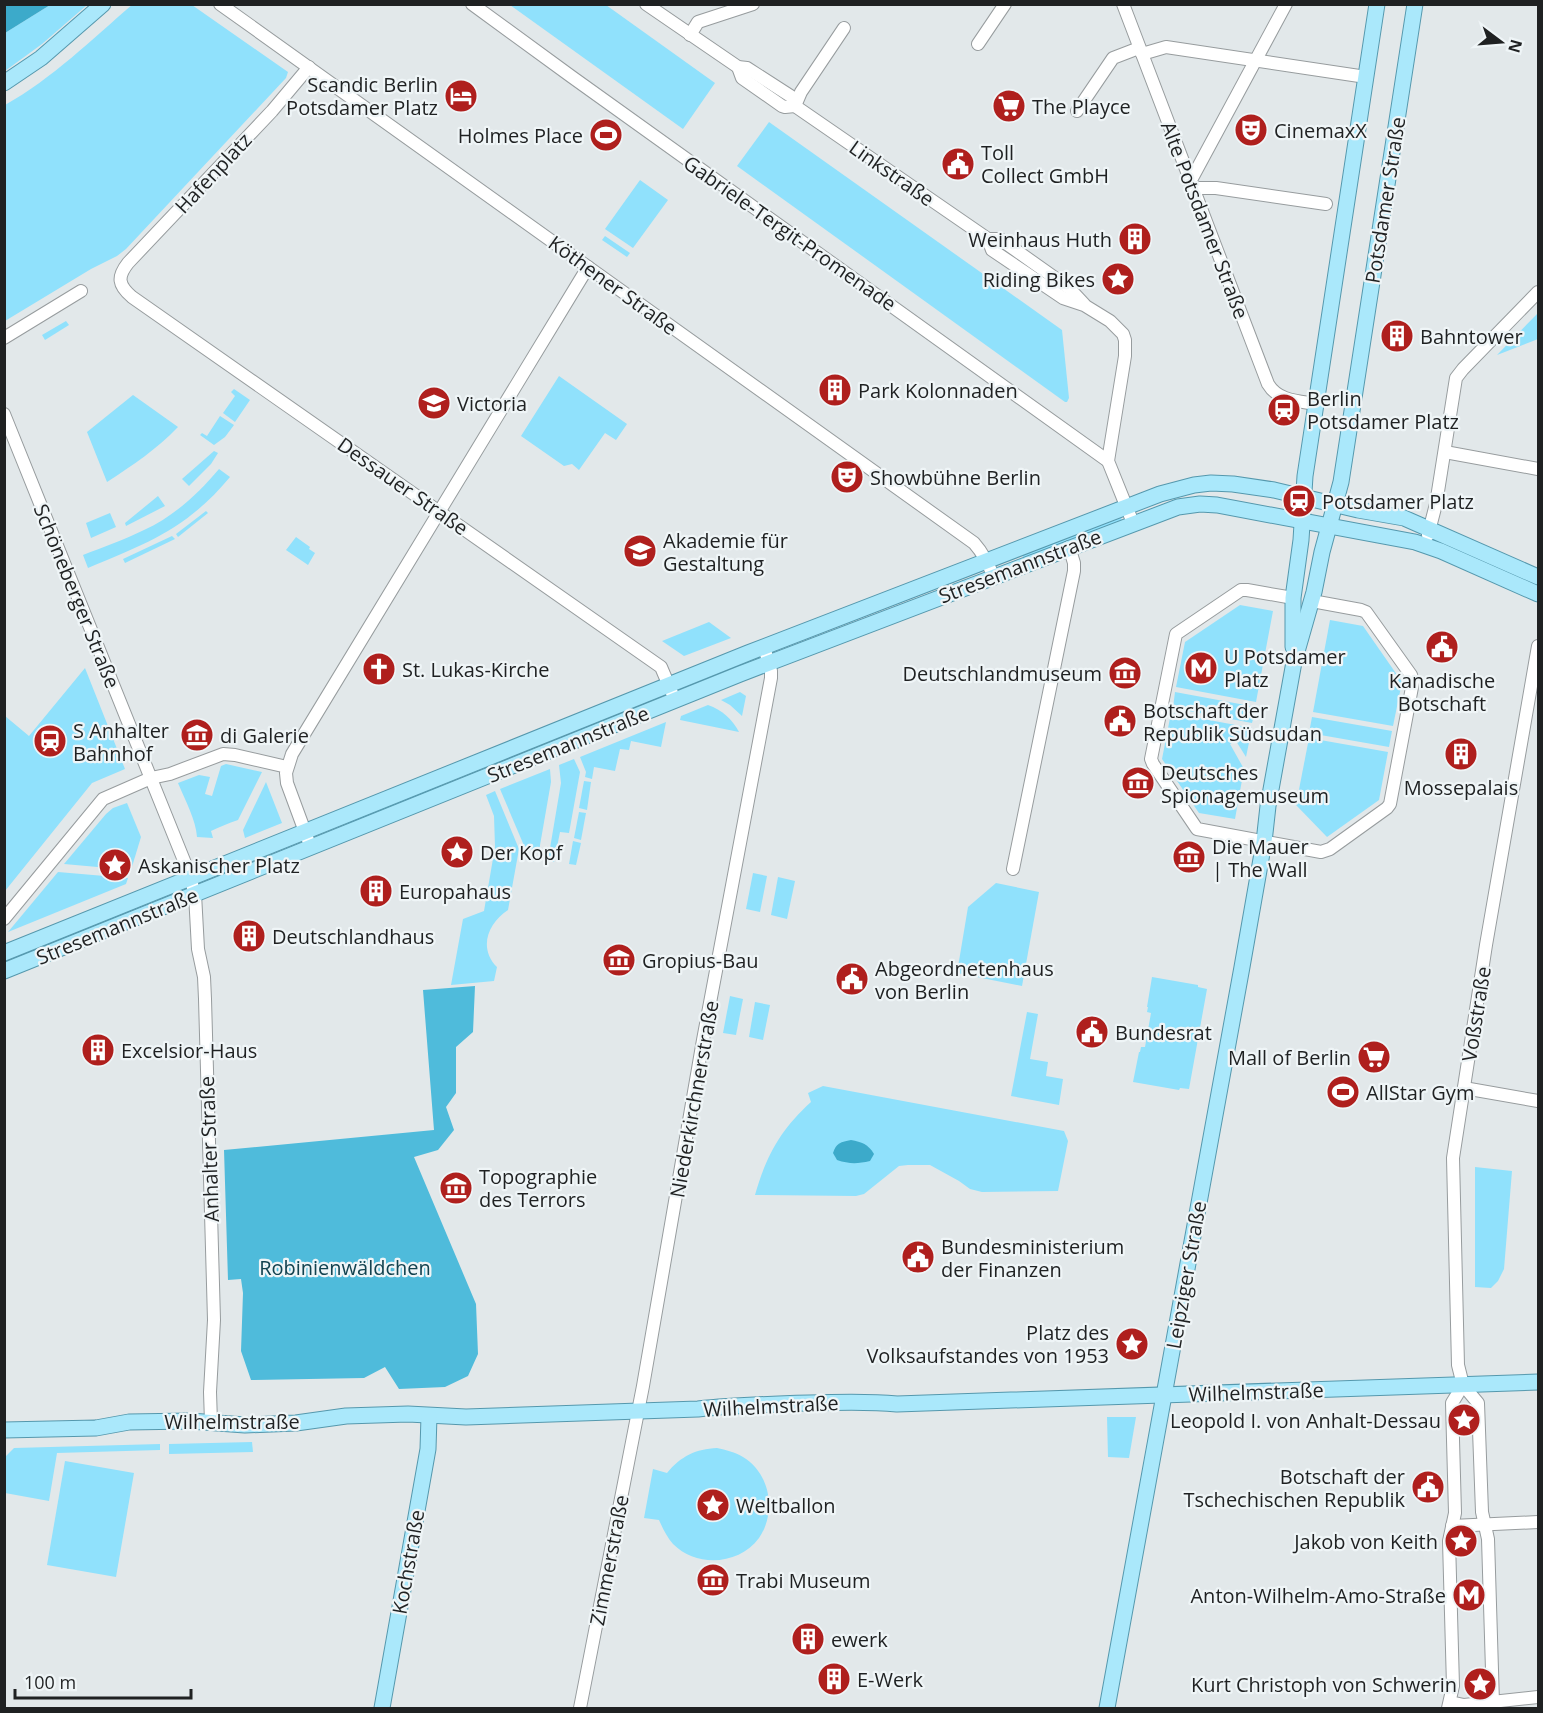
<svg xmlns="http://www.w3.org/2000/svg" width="1543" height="1713" viewBox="0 0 1543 1713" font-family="'Open Sans',sans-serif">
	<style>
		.green { fill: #90e1fc }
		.forest { fill: #4fbbdb }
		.water { fill: #3caaca }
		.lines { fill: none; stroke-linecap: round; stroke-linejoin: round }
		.minor-casing { stroke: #979c9e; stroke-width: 14 }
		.major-casing { stroke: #5598ad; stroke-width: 17 }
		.minor { stroke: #fff; stroke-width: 12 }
		.major { stroke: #aae8fb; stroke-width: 15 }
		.labels { text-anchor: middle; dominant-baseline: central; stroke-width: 4.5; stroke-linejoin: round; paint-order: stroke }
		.poi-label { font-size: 20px; fill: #1f2122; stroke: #eff5f7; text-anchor: start }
		.street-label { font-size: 20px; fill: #1f2122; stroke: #eff5f7 }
		.park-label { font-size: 20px; fill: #12424f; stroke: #eff5f7 }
	</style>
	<rect width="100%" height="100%" fill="#e2e8ea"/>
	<!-- green -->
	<g class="green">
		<path d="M133,4l59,1 96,67 -2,6 -160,171 -9,7 -26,13 -86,52v-216c48,-27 86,-65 128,-101z"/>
		<path d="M50,5h37l-45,39 -37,27v-38z"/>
		<path d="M510,5h96l109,78 -32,46z"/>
		<path d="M769,122l293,208 7,68 -2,4h-2l-328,-236z"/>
		<path d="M640,180l28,20 -35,48 -28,-19z"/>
		<path d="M605,236l25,17 -3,4 -25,-17z"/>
		<path d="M1538,313v26l-41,16z"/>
		<path d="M66,321l3,4 -24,15 -3,-5z"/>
		<path d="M559,376l68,48 -11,16 -11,-7 -26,37 -7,-6 -8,2 -43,-30z"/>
		<path d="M234,389l16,11 -15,22 -12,-9 12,-17 -4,-4z"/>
		<path d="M133,395l45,32c-21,22 -45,38 -71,55l-20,-50z"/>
		<path d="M220,416l14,9 -9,12 -11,8 -14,-10 2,-2 5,3z"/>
		<path d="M214,451l4,2 -7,11 -22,22 -7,-7z"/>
		<path d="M219,469l11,8c-42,51 -84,67 -142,91l-5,-13c20,-8 41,-15 61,-25 29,-13 54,-36 75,-61z"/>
		<path d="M158,496l7,10 -39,20 -1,-3z"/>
		<path d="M206,511l2,2 -30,24 -2,-3z"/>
		<path d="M110,513l6,14 -25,11 -5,-15z"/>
		<path d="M1121,517l1,4 -98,38 -2,-5z"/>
		<path d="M172,536l3,3 -50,24 -2,-4z"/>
		<path d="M296,537l14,10 -1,2 6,4 -7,12 -22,-15z"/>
		<path d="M1240,605l33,6 -17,91 -80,-15 9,-45z"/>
		<path d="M1330,620l33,6 39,56 -9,44 -80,-14z"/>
		<path d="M709,622l22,16 -47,18 -22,-15z"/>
		<path d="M85,668l40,101 -33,14 -87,108v-175l24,20z"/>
		<path d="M740,692l6,4 -4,20 -12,-11 -9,-5z"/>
		<path d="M1175,692l81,15 -4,16 -79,-15z"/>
		<path d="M708,705c14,5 24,14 31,27l-59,-12 1,-4z"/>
		<path d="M1171,713l81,15 -6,29 -10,-16 -6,3 14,25 -9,50 -36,-6 -37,-54z"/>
		<path d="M1312,717l80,14 -3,16 -80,-14z"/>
		<path d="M666,722l-5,25 -30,-6 -2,9 -9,-1 -5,22 -21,-4 -2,12 -7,-2 1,-5 -6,-15z"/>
		<path d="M1309,738l79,14 -9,48 -52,37 -31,-32z"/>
		<path d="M574,759l6,13 -11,61 -9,-1 -6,30 -6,-2 13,-77 -2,-18z"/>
		<path d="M226,764l36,8 -24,48c-10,3 -18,7 -27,11l2,7 -16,-1c-1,-17 -12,-37 -19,-54l21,-8 11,2 -5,17 7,2 9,-30z"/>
		<path d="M550,769l1,13 -12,69 -14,-3 -25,-59z"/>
		<path d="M584,781l7,1 -4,28 -8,-2z"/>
		<path d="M266,782l16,41 -37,15 -2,-8z"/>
		<path d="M439,784l2,4 -93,38 -2,-5z"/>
		<path d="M495,791l24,58 -11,61c-20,13 -30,38 -11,57l-3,14 -43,4 12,-66 21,-8 11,-64 -1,-31 -8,-21z"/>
		<path d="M127,803l14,34 -10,33 -67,-6 42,-50 7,-6z"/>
		<path d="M579,812l7,1 -5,27 -7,-2z"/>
		<path d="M573,841l8,2 -5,22 -7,-1z"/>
		<path d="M58,872l70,6 -2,6 -118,48z"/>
		<path d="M753,873l14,3 -7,36 -14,-3z"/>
		<path d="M778,877l17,4 -8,38 -16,-4z"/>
		<path d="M996,883l43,9 -17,94 -65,-13 11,-66z"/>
		<path d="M129,908l2,6 -115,48 -3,-9z"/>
		<path d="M1152,977l46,8v2l9,2 -18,100 -9,-1 -1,2 -46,-8 6,-30h1l1,-5h4l6,-34 -4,-1 1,-5h-1z"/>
		<path d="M730,996l13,3 -7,36 -13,-2z"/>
		<path d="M755,1002l15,3 -7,35 -14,-3z"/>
		<path d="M1027,1012l11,2 -8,45 18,3 -2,14 17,3 -4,26 -48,-9z"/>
		<path d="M823,1086l241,45 4,10 -10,50 -76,1 -12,-3 -11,-8 -29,-16h-22l-9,1 -35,28 -8,2 -101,-1c11,-39 26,-66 56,-93l-3,-9z"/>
		<path d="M1475,1167l37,4 -8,98 -6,12 -7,7 -16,-1z"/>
		<path d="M1107,1417h29l-7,41 -21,-1z"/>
		<path d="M252,1442l1,10 -84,2v-10z"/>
		<path d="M160,1444v6l-103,3 -8,48 -44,-8v-36l9,-9z"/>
		<path d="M717,1448c9,2 18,4 26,9 27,16 34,55 16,81 -20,27 -62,30 -86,6 -6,-7 -10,-15 -14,-24l-15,-2 9,-49 14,4c14,-17 29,-24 50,-25z"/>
		<path d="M65,1461l69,12 -18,104 -69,-12z"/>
	</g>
	<!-- forest -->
	<path class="forest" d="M475,986l-2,46 -17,15v46l-10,14 8,23 -16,20 -24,7 62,147 2,50 -10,22 -23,11 -46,2 -14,-22 -21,11 -113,2 -10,-29 2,-58 -2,-14 -13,1 -4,-130 210,-20 -11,-140z"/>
	<!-- water -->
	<g class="water">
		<path d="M5,4h45v1l-45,28z"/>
		<path d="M1117,271l10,8 -7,9 -10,-7z"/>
		<path d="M851,1140c11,2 17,4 23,14l-4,7c-13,3 -21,3 -33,-1l-4,-7c3,-10 8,-11 18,-13z"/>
	</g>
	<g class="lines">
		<!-- minor casing -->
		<g class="minor-casing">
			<g id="minor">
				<path d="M220,4l754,539c9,10 14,21 20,34"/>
				<path d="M472,4l100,73 536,384"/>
				<path d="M646,4l92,63 9,1 45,29 3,9 193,133 4,11 71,48 21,7 26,16 13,13 2,6v16l-17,105 25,62"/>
				<path d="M1123,4l145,380c10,17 30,17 48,20"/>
				<path d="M690,35l8,-13 55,-18"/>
				<path d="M978,44l27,-40"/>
				<path d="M1142,54l24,-7 200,30"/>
				<path d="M309,67l-37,44 -144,152c-11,14 -10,22 4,34l529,370 14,33"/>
				<path d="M738,67l4,11 40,28 3,1 10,-1"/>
				<path d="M795,106l6,-14 43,-64"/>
				<path d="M1077,111l36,-53 26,-10"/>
				<path d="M1190,182l96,-178"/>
				<path d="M1192,188h24l110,16"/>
				<path d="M988,239h12l69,49 15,16"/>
				<path d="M4,338l77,-47"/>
				<path d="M4,414l183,454 8,26 3,55 6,28 1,22 9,321 -4,72 1,30"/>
				<path d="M1445,452l93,17"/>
				<path d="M1428,535l8,-31 20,-126 7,-9 75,-77"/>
				<path d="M1293,598l-46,-8h-6l-65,44 -25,125 2,5 44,65 124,23 9,-3 57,-41 3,-4 23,-122 -2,-7 -45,-63 -5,-2 -49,-9"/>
				<path d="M311,848l-24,-65 -1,-10 6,-19 296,-487"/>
				<path d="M1013,869l61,-298v-8l-5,-16"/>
				<path d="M4,919l99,-120 48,-21 19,-4 53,-20 12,1 52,12"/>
				<path d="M1464,1088l74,13"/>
				<path d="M1452,1526l86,-4"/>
				<path d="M1450,1702l14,3 74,-8"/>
				<path d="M1493,1703l-5,-164 -6,-27 -4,-109 -15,-18 -5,-20 -5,-207 33,-213 52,-299"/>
				<path d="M580,1708l63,-322 60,-346 68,-362v-7l-7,-24"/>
				<path d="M1448,1708l5,-22 -4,-145 6,-28 -3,-110 11,-18"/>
			</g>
		</g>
		<!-- major casing -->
		<g class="major-casing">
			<g id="major">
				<path d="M4,83l37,-25 62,-54"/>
				<path d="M1293,647v-49l8,-58 4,-64 72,-472"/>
				<path d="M4,953l744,-300 412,-159 34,-9 17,-2 22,1 41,6 84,20 46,8 134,59"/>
				<path d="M4,971l736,-297 438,-167 22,-3 17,1 198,37 26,9 97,43"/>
				<path d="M4,1430l92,-2 33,-6 61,-1 55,4 51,-2 50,-7 62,-2 58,3 232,-8c37,-4 74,-5 111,-6 29,-1 59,-2 88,1l641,-22"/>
				<path d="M382,1708l46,-259 1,-33"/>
				<path d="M1107,1708l135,-741 22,-125 4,-36 26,-144 20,-70 8,-40 19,-70 74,-478"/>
			</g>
		</g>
		<!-- minor -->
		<use href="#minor" class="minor"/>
		<!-- major -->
		<use href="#major" class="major"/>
	</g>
	<!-- icons -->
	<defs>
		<g id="hotel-disc" transform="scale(1.725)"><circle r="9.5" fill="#af1f1d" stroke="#eff5f7"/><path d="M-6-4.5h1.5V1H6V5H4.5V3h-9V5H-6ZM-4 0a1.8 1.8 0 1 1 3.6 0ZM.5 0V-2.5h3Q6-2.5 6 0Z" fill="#fff"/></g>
		<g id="supermarket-disc" transform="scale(1.725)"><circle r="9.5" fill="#af1f1d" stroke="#eff5f7"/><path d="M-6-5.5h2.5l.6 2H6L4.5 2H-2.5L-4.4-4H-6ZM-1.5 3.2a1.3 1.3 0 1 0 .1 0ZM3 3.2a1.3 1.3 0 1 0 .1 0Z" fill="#fff"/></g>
		<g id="theatre-disc" transform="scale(1.725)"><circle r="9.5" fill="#af1f1d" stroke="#eff5f7"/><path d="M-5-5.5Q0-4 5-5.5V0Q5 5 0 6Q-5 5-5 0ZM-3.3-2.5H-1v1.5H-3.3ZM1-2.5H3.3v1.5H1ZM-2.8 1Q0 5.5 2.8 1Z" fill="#fff"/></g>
		<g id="stadium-disc" transform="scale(1.725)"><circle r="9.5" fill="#af1f1d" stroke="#eff5f7"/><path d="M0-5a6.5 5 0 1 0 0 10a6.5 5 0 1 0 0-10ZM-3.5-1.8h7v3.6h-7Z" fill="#fff"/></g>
		<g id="civic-disc" transform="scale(1.725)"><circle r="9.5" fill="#af1f1d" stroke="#eff5f7"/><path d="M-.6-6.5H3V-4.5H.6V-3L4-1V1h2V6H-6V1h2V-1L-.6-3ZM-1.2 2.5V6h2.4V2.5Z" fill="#fff"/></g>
		<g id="building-disc" transform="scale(1.725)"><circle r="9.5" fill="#af1f1d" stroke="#eff5f7"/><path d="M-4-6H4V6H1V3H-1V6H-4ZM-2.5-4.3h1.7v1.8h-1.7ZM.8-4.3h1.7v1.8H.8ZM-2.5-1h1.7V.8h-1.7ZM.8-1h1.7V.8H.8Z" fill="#fff"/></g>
		<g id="sight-disc" transform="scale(1.725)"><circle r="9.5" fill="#af1f1d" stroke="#eff5f7"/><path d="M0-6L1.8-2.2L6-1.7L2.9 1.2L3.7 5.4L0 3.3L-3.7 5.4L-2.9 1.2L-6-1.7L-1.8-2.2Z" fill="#fff"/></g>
		<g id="university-disc" transform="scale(1.725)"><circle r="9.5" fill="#af1f1d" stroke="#eff5f7"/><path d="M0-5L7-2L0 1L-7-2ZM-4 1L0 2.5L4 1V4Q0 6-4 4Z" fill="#fff"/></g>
		<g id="station-disc" transform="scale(1.725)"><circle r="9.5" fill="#af1f1d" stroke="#eff5f7"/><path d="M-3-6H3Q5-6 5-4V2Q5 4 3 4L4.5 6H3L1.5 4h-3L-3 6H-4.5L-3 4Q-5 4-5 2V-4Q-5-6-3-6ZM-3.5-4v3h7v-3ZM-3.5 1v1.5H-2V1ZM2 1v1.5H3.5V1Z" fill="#fff"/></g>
		<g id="metro-disc" transform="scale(1.725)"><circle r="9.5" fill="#af1f1d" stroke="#eff5f7"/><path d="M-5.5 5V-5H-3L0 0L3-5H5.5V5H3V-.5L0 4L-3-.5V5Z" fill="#fff"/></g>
		<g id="church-disc" transform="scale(1.725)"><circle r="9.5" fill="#af1f1d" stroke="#eff5f7"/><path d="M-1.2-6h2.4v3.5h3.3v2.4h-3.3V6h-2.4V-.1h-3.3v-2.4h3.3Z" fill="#fff"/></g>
		<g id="museum-disc" transform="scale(1.725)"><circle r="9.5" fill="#af1f1d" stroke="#eff5f7"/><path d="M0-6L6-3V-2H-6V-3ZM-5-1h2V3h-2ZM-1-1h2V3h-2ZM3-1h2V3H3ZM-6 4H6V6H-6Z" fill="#fff"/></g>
	</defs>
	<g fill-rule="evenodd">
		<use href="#hotel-disc" x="461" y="96"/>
		<use href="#supermarket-disc" x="1009" y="106"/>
		<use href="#theatre-disc" x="1251" y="130"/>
		<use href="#stadium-disc" x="606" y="135"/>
		<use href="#civic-disc" x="958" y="164"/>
		<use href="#building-disc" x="1135" y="239"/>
		<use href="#sight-disc" x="1118" y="279"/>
		<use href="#building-disc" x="1397" y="336"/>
		<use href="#building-disc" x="835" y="390"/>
		<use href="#university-disc" x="434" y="403"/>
		<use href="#station-disc" x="1284" y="410"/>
		<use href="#theatre-disc" x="847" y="477"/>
		<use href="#station-disc" x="1299" y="501"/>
		<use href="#university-disc" x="640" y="551"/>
		<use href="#civic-disc" x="1442" y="647"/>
		<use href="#metro-disc" x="1201" y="668"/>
		<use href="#church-disc" x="379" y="669"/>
		<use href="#museum-disc" x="1125" y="673"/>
		<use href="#civic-disc" x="1120" y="721"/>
		<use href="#museum-disc" x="197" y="735"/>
		<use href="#station-disc" x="50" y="741"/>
		<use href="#building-disc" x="1461" y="754"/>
		<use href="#museum-disc" x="1138" y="783"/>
		<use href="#sight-disc" x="457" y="852"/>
		<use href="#museum-disc" x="1189" y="857"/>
		<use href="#sight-disc" x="115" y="865"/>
		<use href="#building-disc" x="376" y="891"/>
		<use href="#building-disc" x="249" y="936"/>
		<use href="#museum-disc" x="619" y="960"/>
		<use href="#civic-disc" x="852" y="979"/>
		<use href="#civic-disc" x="1092" y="1032"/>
		<use href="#building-disc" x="98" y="1050"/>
		<use href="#supermarket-disc" x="1374" y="1057"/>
		<use href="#stadium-disc" x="1343" y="1092"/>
		<use href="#museum-disc" x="456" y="1188"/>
		<use href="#civic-disc" x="918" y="1257"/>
		<use href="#sight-disc" x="1132" y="1344"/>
		<use href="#sight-disc" x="1464" y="1420"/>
		<use href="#civic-disc" x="1428" y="1487"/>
		<use href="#sight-disc" x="713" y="1505"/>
		<use href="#sight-disc" x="1461" y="1541"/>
		<use href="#museum-disc" x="713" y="1580"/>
		<use href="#metro-disc" x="1469" y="1595"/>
		<use href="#building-disc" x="808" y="1639"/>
		<use href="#building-disc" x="834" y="1679"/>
		<use href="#sight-disc" x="1480" y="1684"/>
	</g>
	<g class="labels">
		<!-- poi labels -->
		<g class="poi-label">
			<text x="438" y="84" text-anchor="end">Scandic Berlin<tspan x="438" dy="23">Potsdamer Platz</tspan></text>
			<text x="1032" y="106">The Playce</text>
			<text x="1274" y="130">CinemaxX</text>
			<text x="583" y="135" text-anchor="end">Holmes Place</text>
			<text x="981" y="152">Toll<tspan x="981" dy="23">Collect GmbH</tspan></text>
			<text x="1112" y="239" text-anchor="end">Weinhaus Huth</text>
			<text x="1095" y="279" text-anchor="end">Riding Bikes</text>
			<text x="1420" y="336">Bahntower</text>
			<text x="858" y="390">Park Kolonnaden</text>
			<text x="1307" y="398">Berlin<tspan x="1307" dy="23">Potsdamer Platz</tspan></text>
			<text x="457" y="403">Victoria</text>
			<text x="870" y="477">Showbühne Berlin</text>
			<text x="1322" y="501">Potsdamer Platz</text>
			<text x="663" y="540">Akademie für<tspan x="663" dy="23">Gestaltung</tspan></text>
			<text x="1224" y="656">U Potsdamer<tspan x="1224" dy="23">Platz</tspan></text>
			<text x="402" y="669">St. Lukas-Kirche</text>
			<text x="1102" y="673" text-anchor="end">Deutschlandmuseum</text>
			<text x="1442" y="680" text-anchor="middle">Kanadische<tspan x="1442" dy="23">Botschaft</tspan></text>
			<text x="1143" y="710">Botschaft der<tspan x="1143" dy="23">Republik Südsudan</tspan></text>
			<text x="73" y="730">S Anhalter<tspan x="73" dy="23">Bahnhof</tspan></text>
			<text x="220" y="735">di Galerie</text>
			<text x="1161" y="772">Deutsches<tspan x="1161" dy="23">Spionagemuseum</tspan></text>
			<text x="1461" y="787" text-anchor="middle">Mossepalais</text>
			<text x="1212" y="846">Die Mauer<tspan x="1212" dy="23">| The Wall</tspan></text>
			<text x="480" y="852">Der Kopf</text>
			<text x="138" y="865">Askanischer Platz</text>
			<text x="399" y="891">Europahaus</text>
			<text x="272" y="936">Deutschlandhaus</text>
			<text x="642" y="960">Gropius-Bau</text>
			<text x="875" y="968">Abgeordnetenhaus<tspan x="875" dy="23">von Berlin</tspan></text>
			<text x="1115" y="1032">Bundesrat</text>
			<text x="121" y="1050">Excelsior-Haus</text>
			<text x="1351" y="1057" text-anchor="end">Mall of Berlin</text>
			<text x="1366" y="1092">AllStar Gym</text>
			<text x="479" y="1176">Topographie<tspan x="479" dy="23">des Terrors</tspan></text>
			<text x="941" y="1246">Bundesministerium<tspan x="941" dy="23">der Finanzen</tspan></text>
			<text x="1109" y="1332" text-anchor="end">Platz des<tspan x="1109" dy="23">Volksaufstandes von 1953</tspan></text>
			<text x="1441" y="1420" text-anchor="end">Leopold I. von Anhalt-Dessau</text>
			<text x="1405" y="1476" text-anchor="end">Botschaft der<tspan x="1405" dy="23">Tschechischen Republik</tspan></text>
			<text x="736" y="1505">Weltballon</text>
			<text x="1438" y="1541" text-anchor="end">Jakob von Keith</text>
			<text x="736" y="1580">Trabi Museum</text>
			<text x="1446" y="1595" text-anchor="end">Anton-Wilhelm-Amo-Straße</text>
			<text x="831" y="1639">ewerk</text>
			<text x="857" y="1679">E-Werk</text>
			<text x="1457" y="1684" text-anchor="end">Kurt Christoph von Schwerin</text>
		</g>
		<!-- street labels -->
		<g class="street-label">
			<text transform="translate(213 173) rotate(-47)">Hafenplatz</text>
			<text transform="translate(892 173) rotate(35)">Linkstraße</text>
			<text transform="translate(1385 200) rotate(-81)">Potsdamer Straße</text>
			<text transform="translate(1205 220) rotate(69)">Alte Potsdamer Straße</text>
			<text transform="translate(790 233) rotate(35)">Gabriele-Tergit-Promenade</text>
			<text transform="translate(613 285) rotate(36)">Köthener Straße</text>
			<text transform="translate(403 486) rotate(35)">Dessauer Straße</text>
			<text transform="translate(1020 566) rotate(-21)">Stresemannstraße</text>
			<text transform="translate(77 596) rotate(68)">Schöneberger Straße</text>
			<text transform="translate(568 744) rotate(-22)">Stresemannstraße</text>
			<text transform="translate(117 926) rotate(-22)">Stresemannstraße</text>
			<text transform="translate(1476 1014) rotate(-81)">Voßstraße</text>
			<text transform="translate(694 1099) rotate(-80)">Niederkirchnerstraße</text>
			<text transform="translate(209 1149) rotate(-92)">Anhalter Straße</text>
			<text transform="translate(1186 1275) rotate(-80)">Leipziger Straße</text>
			<text transform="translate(1256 1392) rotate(-2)">Wilhelmstraße</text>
			<text transform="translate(771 1406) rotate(-3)">Wilhelmstraße</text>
			<text x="232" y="1421">Wilhelmstraße</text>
			<text transform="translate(609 1560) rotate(-79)">Zimmerstraße</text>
			<text transform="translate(408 1562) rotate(-80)">Kochstraße</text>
		</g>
		<!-- park labels -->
		<g class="park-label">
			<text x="345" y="1267">Robinienwäldchen</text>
		</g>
	</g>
	<!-- border -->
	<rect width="1543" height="1713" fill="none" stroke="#1f2122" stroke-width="12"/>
	<!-- north arrow -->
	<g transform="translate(1501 42) rotate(106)" stroke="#eff5f7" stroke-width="4.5" paint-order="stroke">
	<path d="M0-4.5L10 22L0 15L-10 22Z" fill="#1f2122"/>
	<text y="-9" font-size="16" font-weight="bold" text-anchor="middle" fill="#1f2122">N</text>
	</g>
	<!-- scale -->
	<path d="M15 1689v9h176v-9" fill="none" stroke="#1f2122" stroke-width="3"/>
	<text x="24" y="1689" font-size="18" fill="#1f2122" stroke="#eff5f7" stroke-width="4.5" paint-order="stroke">100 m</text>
</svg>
